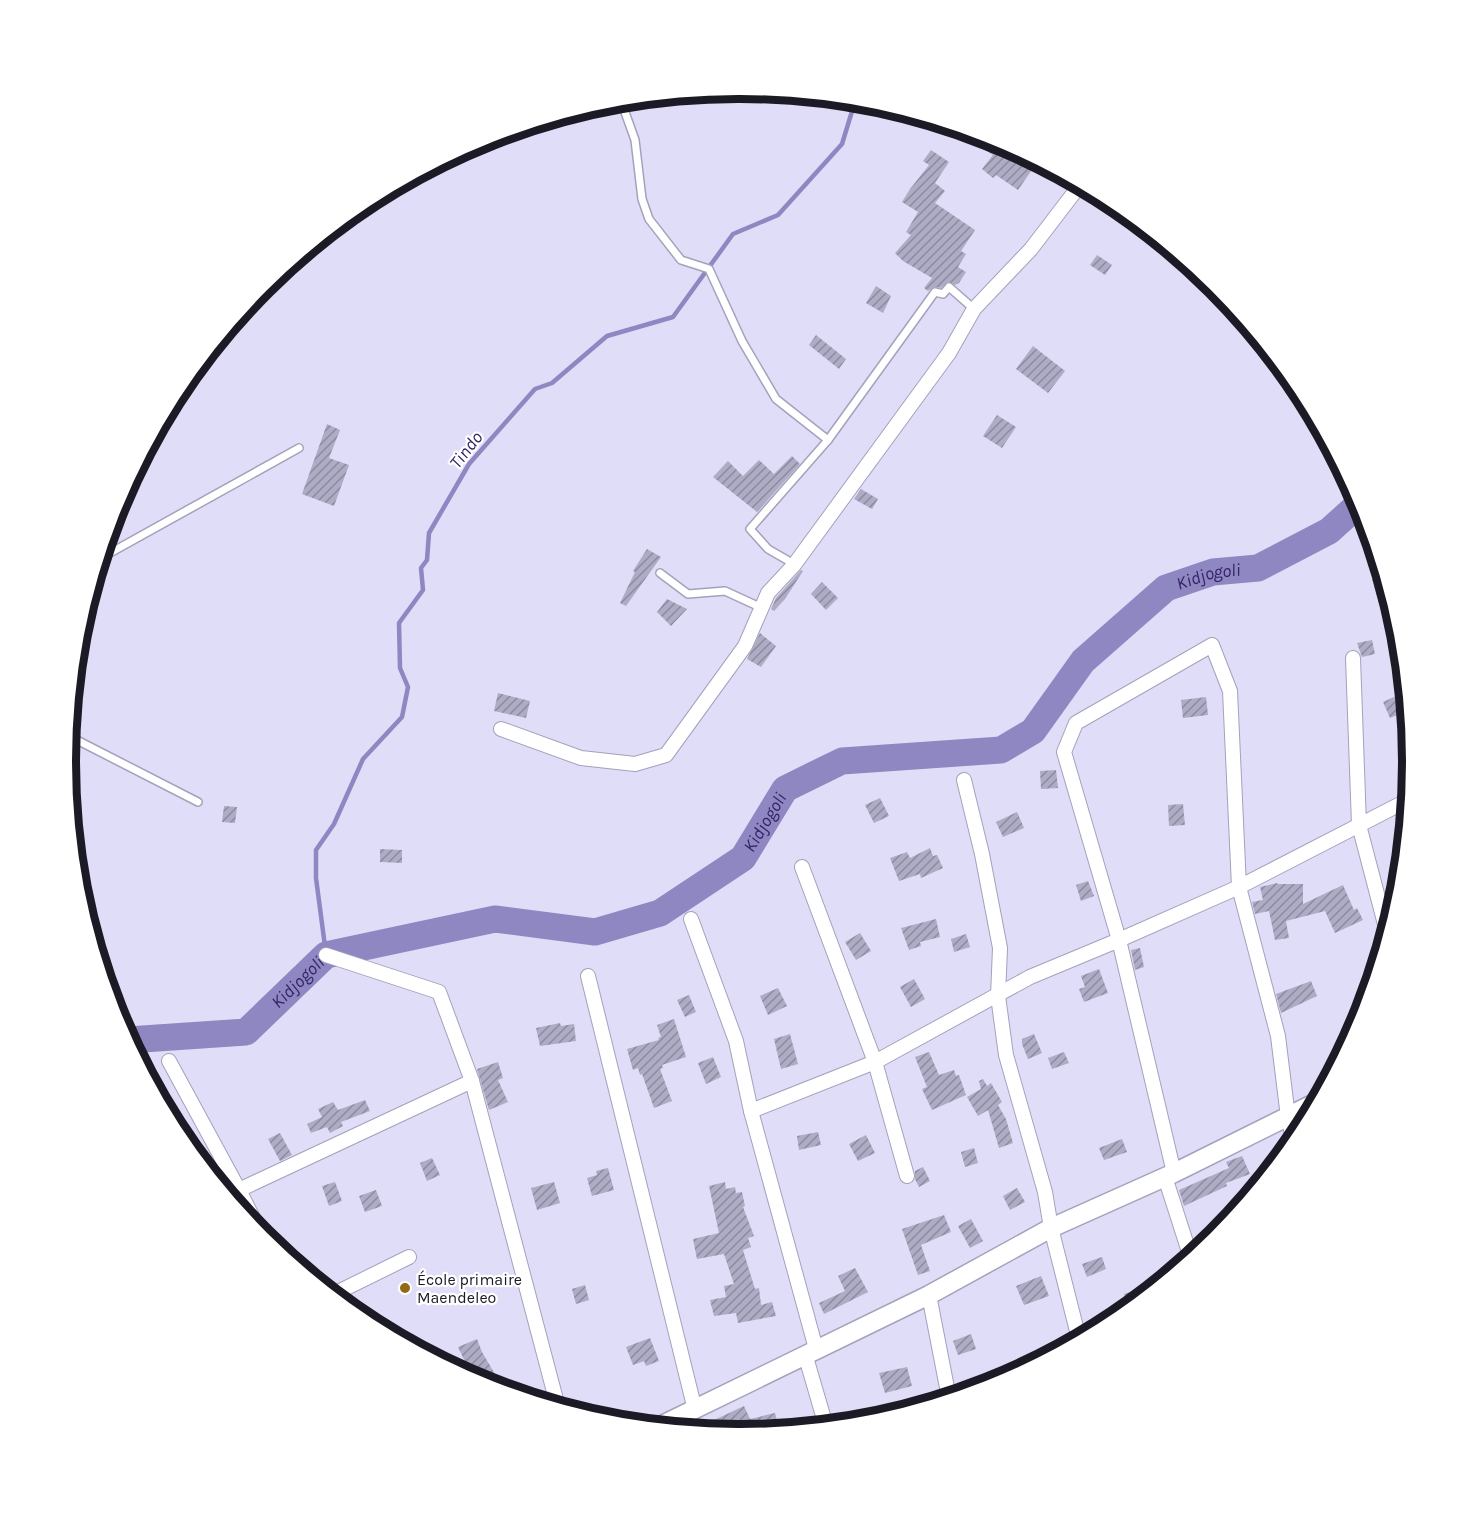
<svg xmlns="http://www.w3.org/2000/svg" width="1478" height="1524" viewBox="0 0 1478 1524" font-family="Karla,sans-serif">
	<style>
		.lines { fill: none; stroke-linecap: round; stroke-linejoin: round }
		.stream { stroke: #8f87c1; stroke-width: 4.5 }
		.river { stroke: #8f87c1; stroke-width: 27 }
		.building { fill: url(#building-hatch) }
		.lane-casing { stroke: #a4a1bb; stroke-width: 10 }
		.street-casing { stroke: #a4a1bb; stroke-width: 16 }
		.secondary-casing { stroke: #a4a1bb; stroke-width: 21 }
		.lane { stroke: #fff; stroke-width: 7 }
		.street { stroke: #fff; stroke-width: 14 }
		.secondary { stroke: #fff; stroke-width: 18 }
		.poi-dot { fill: #936a14; stroke: #fff; stroke-width: 2 }
		.labels { text-anchor: middle; dominant-baseline: central; stroke-width: 4.5; stroke-linejoin: round; paint-order: stroke }
		.poi-label { font-size: 16px; fill: #1c1b25; stroke: #fff; text-anchor: start }
		.water-label { font-size: 18px; font-style: italic; fill: #352369; stroke: #fff }
		.rim { fill: none; stroke: #1c1b25; stroke-width: 8 }
	</style>
	<defs>
		<pattern id="building-hatch" width="6" height="6" patternUnits="userSpaceOnUse" patternTransform="scale(1.5)"><rect width="6" height="6" fill="#aeabc5"/><path d="M-1 1l2-2M0 6l6-6M5 7l2-2" fill="none" stroke="#8d8aa0"/></pattern>
	</defs>
	<rect width="100%" height="100%" fill="#e0ddf8"/>
	<g class="lines">
		<!-- stream -->
		<path class="stream" d="M326,954l-10,-76v-28l18,-26 29,-65 39,-42 6,-30 -8,-19 -1,-45 24,-33 -2,-22 6,-8 2,-27 40,-69 66,-75 17,-6 55,-47 66,-19 60,-83 45,-19 64,-71 11,-36 16,-6"/>
		<!-- river -->
		<path class="river" id="s1" d="M128,1040l118,-8 80,-77 169,-36 100,13 65,-19 83,-55 42,-69 57,-28 159,-11 32,-19 50,-70 83,-73 47,-16 45,-4 71,-37 31,-28"/>
	</g>
	<!-- building -->
	<g class="building">
		<path d="M984,137l24,10 26,20 -16,23 -22,-15 -3,3 -11,-9 11,-14 -14,-9z"/>
		<path d="M931,150l18,12 -14,21 10,8 -10,12 40,27 -14,21 5,3 -8,13 8,5 -7,11 -4,2 -7,-3 -7,6 -7,-1 -6,4 -4,-3 8,-10 -29,-17 -8,-8 16,-18 -5,-3 12,-20 -16,-10 8,-13 19,-24 -6,-4z"/>
		<path d="M1097,255l15,10 -7,10 -15,-10z"/>
		<path d="M876,286l15,10 -8,17 -17,-10z"/>
		<path d="M816,335l30,24 -7,10 -30,-24z"/>
		<path d="M1033,346l32,25 -17,22 -32,-24z"/>
		<path d="M997,415l19,12 -14,21 -19,-12z"/>
		<path d="M327,424l13,6 -11,28 20,7 -15,41 -32,-12z"/>
		<path d="M792,456l8,8 -43,48 -44,-35 15,-16 15,15 16,-16 15,14z"/>
		<path d="M861,489l17,10 -6,10 -18,-10z"/>
		<path d="M647,549l14,8 -35,49 -6,-3 15,-31 -2,-1z"/>
		<path d="M801,570l2,1 -18,28 -11,12 -3,-2 5,-11z"/>
		<path d="M1382,576l15,47 -12,3 -13,-47z"/>
		<path d="M822,582l16,16 -12,12 -15,-16z"/>
		<path d="M667,599l20,10 -16,17 -14,-14z"/>
		<path d="M760,633l16,13 -15,21 -14,-8z"/>
		<path d="M1372,640l3,14 -13,3 -5,-14z"/>
		<path d="M1405,692l2,19 -17,7 -7,-16z"/>
		<path d="M498,693l32,8 -4,17 -32,-7z"/>
		<path d="M1206,697l2,18 -25,3 -2,-18z"/>
		<path d="M1056,770l2,18 -17,1 -1,-18z"/>
		<path d="M880,798l9,18 -15,7 -9,-18z"/>
		<path d="M1183,804l2,21 -16,1 -1,-21z"/>
		<path d="M224,806l13,1 -2,16 -13,-1z"/>
		<path d="M1017,812l7,16 -21,9 -7,-15z"/>
		<path d="M930,848l3,8 4,-1 6,13 -22,10 -1,-4 -21,7 -9,-23 17,-6 3,6z"/>
		<path d="M380,849l22,1v13l-22,-1z"/>
		<path d="M1088,881l6,15 -13,5 -5,-16z"/>
		<path d="M1277,883l1,1h25v20l40,-19 11,25 3,-2 6,12 -28,13 -10,-22 -39,10 3,17 -14,2 -6,-29 -14,3 -3,-12 11,-2 -3,-13z"/>
		<path d="M936,919l4,18 -20,5 1,4 -12,4 -8,-22z"/>
		<path d="M860,933l11,18 -15,9 -11,-18z"/>
		<path d="M966,934l4,13 -16,5 -3,-13z"/>
		<path d="M1140,948l4,19 -9,3 -4,-20z"/>
		<path d="M1099,969l9,24 -24,9 -5,-13 6,-2 -4,-11z"/>
		<path d="M914,979l11,20 -14,8 -11,-20z"/>
		<path d="M1311,981l6,15 -36,17 -5,-19z"/>
		<path d="M778,988l9,18 -19,9 -8,-19z"/>
		<path d="M689,995l7,17 -11,5 -8,-17z"/>
		<path d="M674,1019l12,38 -24,8 1,3 -3,1 12,32 -18,7 -12,-34 -2,1 -2,-7 -5,2 -6,-21 32,-9 -1,-2 3,-1 -4,-12z"/>
		<path d="M560,1023l1,3 13,-2 2,17 -36,5 -4,-18z"/>
		<path d="M790,1034l8,30 -17,5 -7,-30z"/>
		<path d="M1034,1034l8,19 -14,6 -6,-15v-5z"/>
		<path d="M929,1052l10,23 15,-5 2,6 3,-1 7,20 -34,15 -10,-21 5,-2 -12,-30z"/>
		<path d="M1064,1052l5,11 -17,6 -4,-11z"/>
		<path d="M713,1057l8,20 -15,7 -8,-21z"/>
		<path d="M498,1062l5,16 -5,2 10,22 -19,8 -12,-41z"/>
		<path d="M983,1079l4,7 4,-3 11,19 -4,3 8,14 7,24 -14,5 -11,-38 -10,6 -11,-19 14,-8 -2,-8z"/>
		<path d="M365,1100l5,11 -29,11 2,4 -13,7 -3,-6 -16,6 -4,-9 15,-7 -4,-8 15,-7 5,8z"/>
		<path d="M818,1132l3,13 -22,5 -2,-14z"/>
		<path d="M280,1133l12,22 -12,6 -12,-22z"/>
		<path d="M866,1135l9,18 -17,8 -9,-17z"/>
		<path d="M1122,1139l5,13 -23,8 -5,-12z"/>
		<path d="M974,1148l4,15 -13,4 -4,-15z"/>
		<path d="M1242,1156l8,18 -24,9 1,3 -43,20 -5,-16 50,-22 -3,-6z"/>
		<path d="M432,1158l8,17 -13,6 -7,-18z"/>
		<path d="M923,1167l7,14 -11,6 -4,-8v-8z"/>
		<path d="M608,1168l6,22 -22,6 -5,-18 10,-3 -1,-4z"/>
		<path d="M335,1182l7,19 -13,5 -7,-20z"/>
		<path d="M554,1182l6,21 -23,7 -6,-22z"/>
		<path d="M725,1182l1,7 9,-2 1,6 6,-1 3,14 -2,1 11,29 -6,2 3,9 -8,3 12,39 4,-1 2,17 11,-3 4,14 -38,7 -2,-10 -22,3 -4,-16 16,-3 -2,-11 10,-2 -10,-30 -27,5 -4,-20 26,-6 -10,-47z"/>
		<path d="M1017,1188l8,14 -15,8 -7,-14z"/>
		<path d="M376,1190l6,16 -17,6 -6,-16z"/>
		<path d="M944,1215l7,17 -30,13 9,26 -12,4 -16,-46z"/>
		<path d="M971,1219l12,22 -13,7 -12,-22z"/>
		<path d="M1102,1257l4,12 -19,8 -5,-13z"/>
		<path d="M855,1268l13,24 -44,22 -5,-11 26,-12 -7,-15z"/>
		<path d="M1041,1276l8,20 -25,9 -8,-19z"/>
		<path d="M1159,1282l1,1 -31,25 -5,-14z"/>
		<path d="M585,1285l4,15 -13,4 -4,-15z"/>
		<path d="M971,1334l5,15 -18,6 -5,-14z"/>
		<path d="M650,1338l9,23 -13,5 -2,-5 -11,4 -7,-18z"/>
		<path d="M477,1339l5,13 23,39 -24,-7 -27,-15 13,-3 -9,-19z"/>
		<path d="M907,1367l5,19 -27,7 -6,-20z"/>
		<path d="M744,1406l6,13 25,-6 4,15 -40,7 -4,-7 -11,6 -27,-3v-3z"/>
	</g>
	<g class="lines">
		<!-- lane casing -->
		<g class="lane-casing">
			<g id="lane">
				<path d="M621,101l14,39 7,59 7,20 32,41 28,9 33,72 34,58 52,41"/>
				<path d="M101,558l198,-110"/>
				<path d="M794,564l-26,-15 -18,-20 78,-89 107,-148 8,2 6,-7 25,22"/>
				<path d="M660,573l28,21 37,-3 37,17"/>
				<path d="M69,736l129,66"/>
			</g>
		</g>
		<!-- street casing -->
		<g class="street-casing">
			<g id="street">
				<path d="M1353,658l6,167 28,107"/>
				<path d="M501,729l80,29 54,6 31,-9 79,-109 23,-53 26,-28 155,-212 25,-44 57,-60 49,-64"/>
				<path d="M964,780l18,74 18,94 -2,48 8,59 39,137 6,36 28,111"/>
				<path d="M802,867l73,195 32,114"/>
				<path d="M691,919l45,122 15,70 65,238"/>
				<path d="M326,955l113,37 33,89 86,326"/>
				<path d="M588,976l107,434"/>
				<path d="M169,1061l70,129 23,46"/>
				<path d="M751,1111l124,-49 155,-85 89,-37 120,-53 169,-87"/>
				<path d="M1174,1173l-55,-233 -55,-188 12,-29 136,-78 18,46 9,196 39,149 10,81 6,25"/>
				<path d="M1165,1177l26,81"/>
				<path d="M228,1195l244,-114"/>
				<path d="M332,1295l77,-38"/>
				<path d="M929,1295l20,103"/>
				<path d="M805,1354l21,72"/>
				<path d="M683,1416l5,14"/>
			</g>
		</g>
		<!-- secondary casing -->
		<g class="secondary-casing">
			<path id="secondary" d="M658,1427l271,-132 122,-67 123,-55 143,-71"/>
		</g>
		<!-- lane -->
		<use href="#lane" class="lane"/>
		<!-- street -->
		<use href="#street" class="street"/>
		<!-- secondary -->
		<use href="#secondary" class="secondary"/>
	</g>
	<!-- markers -->
	<circle class="poi-dot" cx="405" cy="1288" r="6"/>
	<g class="labels">
		<!-- poi labels -->
		<g class="poi-label">
			<text x="417" y="1279">École primaire<tspan x="417" dy="18">Maendeleo</tspan></text>
		</g>
		<!-- water labels -->
		<g class="water-label">
			<text transform="translate(466 450) rotate(-52)">Tindo</text>
			<text stroke="none"><textPath href="#s1" startOffset="1252">Kidjogoli</textPath></text>
			<text stroke="none"><textPath href="#s1" startOffset="712">Kidjogoli</textPath></text>
			<text stroke="none"><textPath href="#s1" startOffset="190">Kidjogoli</textPath></text>
		</g>
	</g>
	<!-- crop -->
	<path d="M0 0H1478V1524H0ZM738 99H740A662 662 0 0 1 1402 761V762A662 662 0 0 1 740 1424H738A662 662 0 0 1 76 762V761A662 662 0 0 1 738 99Z" fill="#fff" fill-rule="evenodd"/>
	<path class="rim" d="M738 99H740A662 662 0 0 1 1402 761V762A662 662 0 0 1 740 1424H738A662 662 0 0 1 76 762V761A662 662 0 0 1 738 99Z"/>
</svg>
